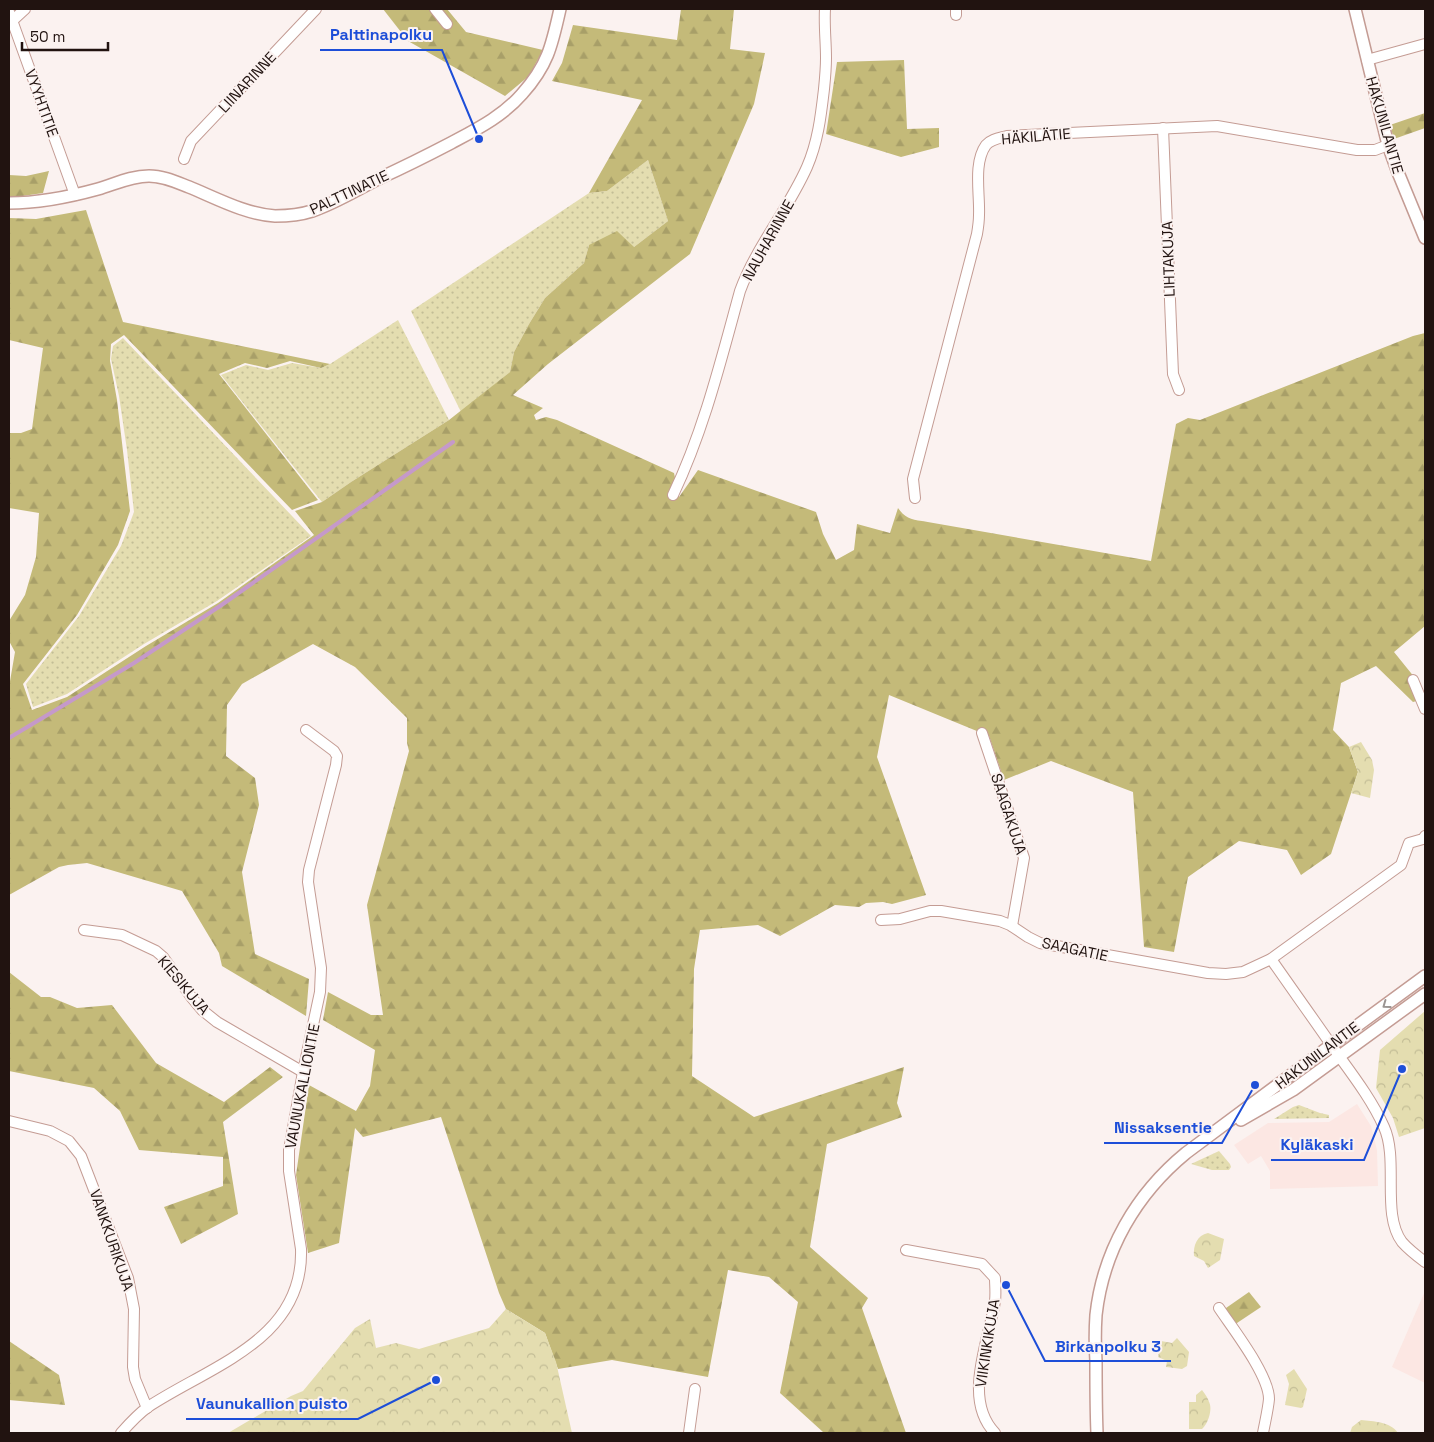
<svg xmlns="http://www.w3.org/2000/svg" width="1434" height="1442" viewBox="0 0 1434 1442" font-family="'Space Grotesk',sans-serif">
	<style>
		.built { fill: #fce7e3 }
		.grass { fill: url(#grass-dots) }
		.forest { fill: url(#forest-firs) }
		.park { fill: url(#park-crowns) }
		.pitch { fill: #e4ddb0 }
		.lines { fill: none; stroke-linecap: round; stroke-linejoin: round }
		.stream { stroke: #c599ca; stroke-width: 4 }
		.minor-casing { stroke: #c49c94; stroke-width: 12 }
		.tertiary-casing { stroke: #c49c94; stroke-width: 14 }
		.minor { stroke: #fff; stroke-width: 10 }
		.tertiary { stroke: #fff; stroke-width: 11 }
		.oneway { stroke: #9b9593 }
		.labels { text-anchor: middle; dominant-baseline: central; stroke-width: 4; stroke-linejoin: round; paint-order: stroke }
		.street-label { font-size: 15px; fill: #211310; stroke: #fbf2f0 }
		.leader { fill: none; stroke: #1d4ed8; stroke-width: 2 }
		.callout-dot { fill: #1d4ed8; stroke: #fbf2f0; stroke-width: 2 }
		.callout-label { font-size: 16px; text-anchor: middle; font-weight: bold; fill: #1d4ed8; stroke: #fbf2f0; stroke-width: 4; stroke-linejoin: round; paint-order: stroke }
	</style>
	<defs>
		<pattern id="grass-dots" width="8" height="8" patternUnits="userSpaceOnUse" patternTransform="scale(1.25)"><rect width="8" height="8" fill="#e4ddb0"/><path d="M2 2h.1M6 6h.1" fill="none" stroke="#c3bd96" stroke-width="1.8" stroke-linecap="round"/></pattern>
		<pattern id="forest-firs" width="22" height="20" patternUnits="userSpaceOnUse" patternTransform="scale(1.25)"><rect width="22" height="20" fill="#c4ba79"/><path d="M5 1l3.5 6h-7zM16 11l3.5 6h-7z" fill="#a89f68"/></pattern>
		<pattern id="park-crowns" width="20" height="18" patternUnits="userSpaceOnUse" patternTransform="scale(1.25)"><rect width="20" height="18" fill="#e4ddb0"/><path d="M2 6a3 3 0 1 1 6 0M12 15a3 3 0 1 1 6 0" fill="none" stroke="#c3bd96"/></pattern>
	</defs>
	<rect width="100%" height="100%" fill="#fbf2f0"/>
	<!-- built -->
	<g class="built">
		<path d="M1357,1104l14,22 6,24 1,36 -108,3v-18l-9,-15 -13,8 -14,-19 34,-22 61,-1z"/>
		<path d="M1425,1291v92l-33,-16z"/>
	</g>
	<!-- grass -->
	<g class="grass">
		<path d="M648,160l20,61 -34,26 -45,-2 -5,18 -39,35 -16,26 -15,28 -4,20 -49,40 -50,-101 178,-118 18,-2z"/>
		<path d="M398,320l51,100 -98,62 -29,20 -13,-16 -88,-111 25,-10 22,5 24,-7 29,5 9,-4z"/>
		<path d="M123,338l188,198 -94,65 -73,43 -77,50 -34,13 -7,-23 53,-68 42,-70 13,-34 -7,-62 -8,-54 -8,-37 2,-13z"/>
		<path d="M1299,1105l21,8 9,2v3l-55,1 19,-12z"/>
		<path d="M1219,1151l11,13 1,3 -2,3h-17l-21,-6z"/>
	</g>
	<!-- forest -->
	<g class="forest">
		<path d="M383,9h64l19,23 77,18 -14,26 -24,20 -97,-55z"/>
		<path d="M681,9h53l-4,40 35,4 -11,51 -64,150 -142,110 -35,31 30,13 -9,7 2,5 10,-3 11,3 117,53 5,24 19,-27 118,42 7,22 13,26 18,-10 3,-26 33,9 8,-25c6,9 13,12 24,13l229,40 25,-137 12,-6 12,2 213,-84 12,-3v293l-31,26 21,26 9,21 -11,3 -37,-36 -35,17 -8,47 16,17 9,25 -27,82 -30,21 -14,-25 -48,-9 -51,36 -14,75 -30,-5 -11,-155 -82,-31 -47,19 -15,-44 -100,-41 -12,62 49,138 -34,9 -9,-2 -17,1 -7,4 -24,-2 -55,31 -22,-11 -58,5 -6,39 -2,107 62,41 150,-50 -7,36 5,14 -75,27 -17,103 58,51 -6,10 44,125h-83v-1l-43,-39 18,-91 -29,-25 -41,-7 -20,107 -96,-17 -54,9 -13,-36 -39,-24 -7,-16 -58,-176 -78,20 -8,-9 -16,115 -31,10 -12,-78 13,-90 47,26 14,-25 5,-36 -52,-30 5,-28 43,23h12l-16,-110 42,-154 -2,-8v-25l-52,-51 -42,-23 -71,40 -15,21 -1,51 29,22 4,27 -17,67 13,82 54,25 -3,37 -84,-50 -3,-13 -37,-62 -95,-28 -19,2 -9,2 -50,28v-208l6,-35 -6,-11v-20l16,-26 11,-38 3,-44 -30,-5v-75h12l11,-4 11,-81 -34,-8v-122l27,1 50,-9 37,112 207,42 -9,4 -31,-7 -23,7 -22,-5 -26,11 99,126 -26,10 -168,-175 -13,9 -1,17 7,39 13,111 -12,34 -41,70 -54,69 9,26 35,-13 79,-51 72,-43 96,-68 -19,-24 27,-9 29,-20 98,-62 61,-48 4,-20 15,-28 16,-26 39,-35 5,-18 28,-14 17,16 34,-26 -20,-61 -41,31 -18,2 53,-93 -90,-19 10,-18 11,-38 104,15z"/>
		<path d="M904,60l3,69 32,-1v19l-38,10 -75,-23 11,-72z"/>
		<path d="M1425,113v15l-31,11 -4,-14z"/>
		<path d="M49,171l-6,22 -34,5v-23l17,1z"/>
		<path d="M9,972l32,25h9l27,11 35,-3 44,58 68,39 46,-35 13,10 -60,45 15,92 -57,30 -17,-37 59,-21v-29l-84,-7 -19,-39 -26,-23 -85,-17z"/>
		<path d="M1249,1292l12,15 -27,18 -8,-12v-5z"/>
		<path d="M9,1341l50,34 6,30 -56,-5z"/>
	</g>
	<!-- park -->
	<g class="park">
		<path d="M1361,742l11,18 2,10 -4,28 -19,-5 7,-21 -9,-25z"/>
		<path d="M1425,1011v117l-26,9 -6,-19 -17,-30 4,-38z"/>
		<path d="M1208,1233l16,6 -4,21 -12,8 -4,-7 -10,-5c-1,-10 3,-21 14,-23z"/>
		<path d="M506,1309l39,24 11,29 16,71h-344l63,-37 12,-5 52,-63 15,-9 6,29 20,-5 23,6 70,-21z"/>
		<path d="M1177,1338l12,14 -2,14 -5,3 -16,-2 1,-6 -9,-4 3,-16 11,2z"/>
		<path d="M1294,1369l13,20 -4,18 -2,1 -16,-3 4,-21 -3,-9z"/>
		<path d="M1202,1390c3,4 6,8 7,12 4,7 -1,22 -7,27h-13v-27h7v-7z"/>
		<path d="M1361,1420c12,1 30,2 37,13h-48l2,-6z"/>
	</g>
	<!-- pitch -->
	<path class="pitch" d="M369,1405l7,28h-32l-5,-19z"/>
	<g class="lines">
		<!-- stream -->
		<path class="stream" d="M9,738l125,-75 89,-59 230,-162"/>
		<!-- minor casing -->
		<g class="minor-casing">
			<g id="minor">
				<path d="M435,9l12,15"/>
				<path d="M956,9v6"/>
				<path d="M9,12l66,183"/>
				<path d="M12,21l13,-12"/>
				<path d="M1367,60l58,-16"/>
				<path d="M1163,128l10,246 6,16"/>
				<path d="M184,159l7,-18 125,-132"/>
				<path d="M673,495c31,-65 48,-135 67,-204 16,-44 48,-81 67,-124 11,-25 14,-52 17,-78 1,-10 2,-21 2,-31 0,-16 -2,-33 -1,-49"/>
				<path d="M915,498l-2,-19 64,-245c1,-6 2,-13 2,-19 1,-21 -6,-52 7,-70 5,-6 14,-7 21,-9l210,-10 140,24h18l13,-5"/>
				<path d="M1413,680l12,29"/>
				<path d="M982,733l42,125 -12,68"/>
				<path d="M881,920l19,-1 30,-8h11l59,10 10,4 18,12 12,6 168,30 18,1 17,-2 28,-13 130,-94 8,-22 14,-4 2,-3"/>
				<path d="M84,930l38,5 34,16 7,6 29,41 10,12 15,12 86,50"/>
				<path d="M1271,959c23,33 46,65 68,97 16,22 34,46 45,71 15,33 -3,87 18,115 7,8 15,14 23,20"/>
				<path d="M9,1121l41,10 19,10 12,15 47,122 6,31 -1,58 2,12 12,29"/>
				<path d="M906,1250l76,14 13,14c0,7 1,15 0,23 -6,40 -33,98 0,132"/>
				<path d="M1219,1308c14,21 50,67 50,91 -1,11 -4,23 -6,34"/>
				<path d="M121,1433c8,-9 17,-19 27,-26 62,-41 156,-67 153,-158l-12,-78v-21l14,-78 17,-80 1,-24 -13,-86 1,-12 27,-105 1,-9 -3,-5 -28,-21"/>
				<path d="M689,1433l6,-44"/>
			</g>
		</g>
		<!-- tertiary casing -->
		<g class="tertiary-casing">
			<g id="tertiary">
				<path d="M1355,9l33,136 9,25 28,68"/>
				<path d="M9,203c30,0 60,-6 89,-14 17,-5 33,-13 51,-13 14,0 27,6 40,11 27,11 56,27 86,29 12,0 25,-1 37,-5 24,-8 46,-22 68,-33 24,-11 48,-23 71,-35 26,-14 52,-27 71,-49 26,-29 30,-49 38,-85"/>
				<path d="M1241,1120l52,-30 132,-96"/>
				<path d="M1097,1433c-1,-24 -1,-48 -1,-72 -1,-15 -1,-31 0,-46 7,-64 40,-121 90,-162l168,-125 71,-52"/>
			</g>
		</g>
		<!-- minor -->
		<use href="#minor" class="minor"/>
		<!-- tertiary -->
		<use href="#tertiary" class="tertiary"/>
	</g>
	<!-- one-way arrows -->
	<defs><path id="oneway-chevron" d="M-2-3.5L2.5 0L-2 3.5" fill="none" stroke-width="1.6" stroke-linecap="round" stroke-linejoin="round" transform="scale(1.25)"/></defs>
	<use class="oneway" href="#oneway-chevron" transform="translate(1386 1005) rotate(144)"/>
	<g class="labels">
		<!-- street labels -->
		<g class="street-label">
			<text transform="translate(247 82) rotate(-47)">LIINARINNE</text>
			<text transform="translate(42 103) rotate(70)">VYYHTITIE</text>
			<text transform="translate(1385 125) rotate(74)">HAKUNILANTIE</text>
			<text transform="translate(1036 136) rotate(-5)">HÄKILÄTIE</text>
			<text transform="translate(349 192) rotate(-25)">PALTTINATIE</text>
			<text transform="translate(768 240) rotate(-61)">NAUHARINNE</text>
			<text transform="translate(1168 259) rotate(-92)">LIHTAKUJA</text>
			<text transform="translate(1009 814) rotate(72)">SAAGAKUJA</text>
			<text transform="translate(1075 949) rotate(12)">SAAGATIE</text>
			<text transform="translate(184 985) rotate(50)">KIESIKUJA</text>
			<text transform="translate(1317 1055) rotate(-37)">HAKUNILANTIE</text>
			<text transform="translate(302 1086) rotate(-79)">VAUNUKALLIONTIE</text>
			<text transform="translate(112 1240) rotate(71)">VANKKURIKUJA</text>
			<text transform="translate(987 1343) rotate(-81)">VIIKINKIKUJA</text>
		</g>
	</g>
	<!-- callouts -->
	<path class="leader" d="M479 139L442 50H320M1255 1085L1222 1143H1104M1402 1069L1364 1160H1271M1006 1285L1045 1361H1171M436 1380L358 1419H186"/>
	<g class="callout-dot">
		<circle cx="479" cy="139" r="5"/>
		<circle cx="1255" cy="1085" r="5"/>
		<circle cx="1402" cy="1069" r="5"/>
		<circle cx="1006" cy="1285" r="5"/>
		<circle cx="436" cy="1380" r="5"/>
	</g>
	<g class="callout-label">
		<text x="381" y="40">Palttinapolku</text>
		<text x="1163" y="1133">Nissaksentie</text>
		<text x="1317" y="1150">Kyläkaski</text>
		<text x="1108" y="1352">Birkanpolku 3</text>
		<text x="272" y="1409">Vaunukallion puisto</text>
	</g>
	<!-- border -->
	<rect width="1434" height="1442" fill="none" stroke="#211310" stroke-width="20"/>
	<!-- scale -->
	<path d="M22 42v8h86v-8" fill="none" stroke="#211310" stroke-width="2.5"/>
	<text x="30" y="42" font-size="15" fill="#211310" stroke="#fbf2f0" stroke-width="4" paint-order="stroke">50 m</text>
</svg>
